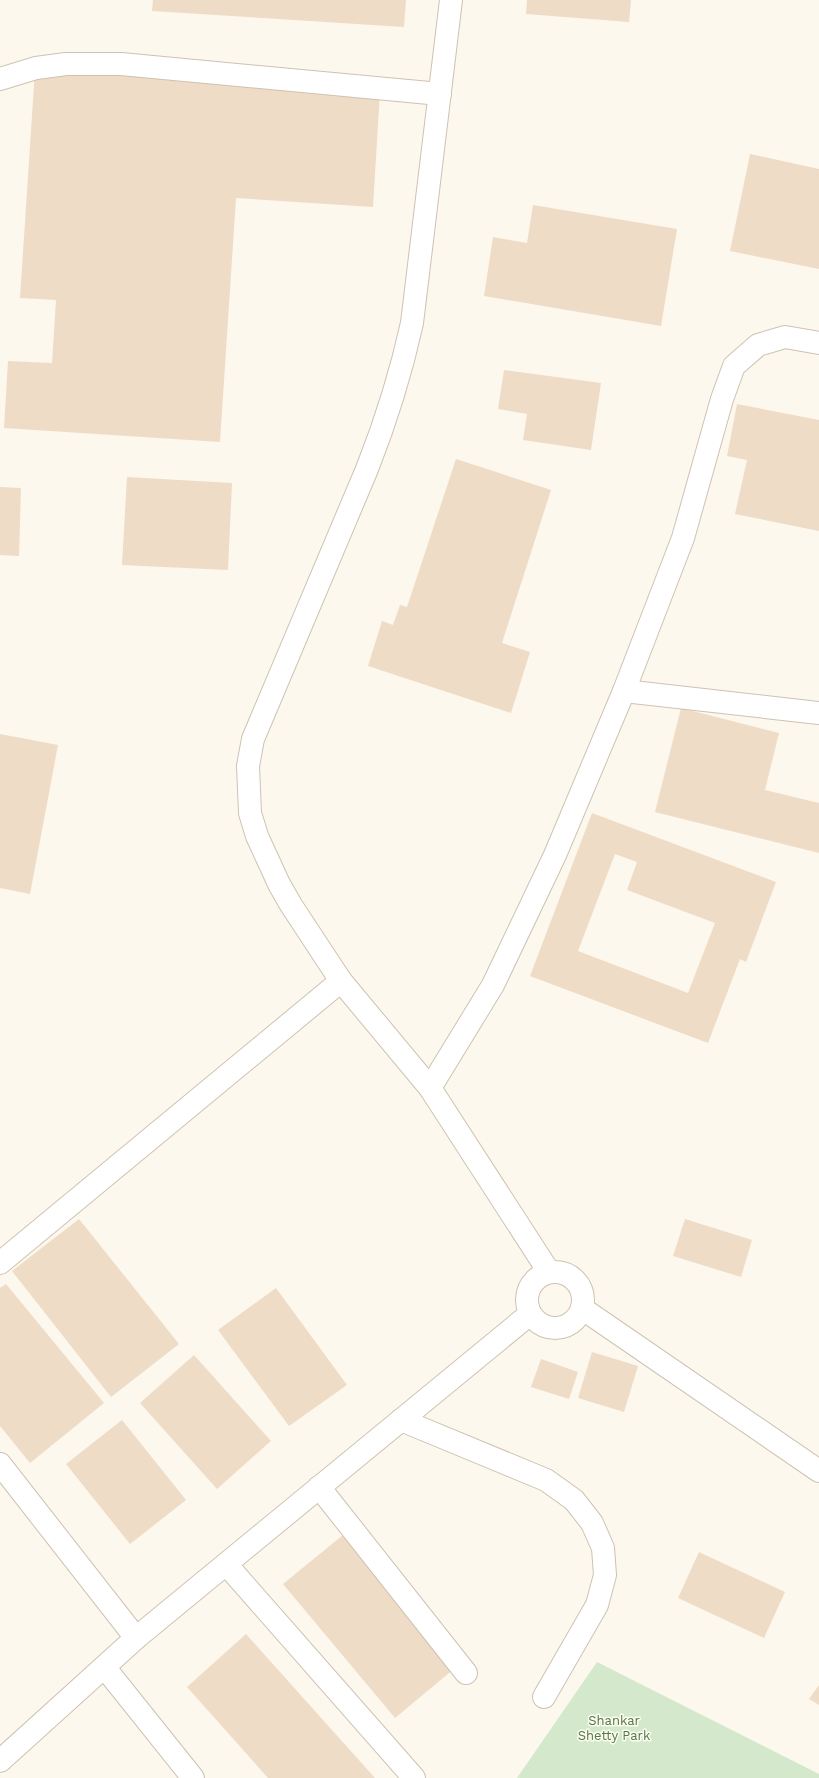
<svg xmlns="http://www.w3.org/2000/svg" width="819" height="1778" viewBox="0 0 819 1778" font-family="'Work Sans',sans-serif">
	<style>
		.green { fill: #d4e9cb }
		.building { fill: #efdcc6; fill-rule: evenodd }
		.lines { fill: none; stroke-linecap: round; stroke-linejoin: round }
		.minor-casing { stroke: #cec2b2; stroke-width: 24 }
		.minor { stroke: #fff; stroke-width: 22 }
		.labels { text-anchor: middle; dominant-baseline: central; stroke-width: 3; stroke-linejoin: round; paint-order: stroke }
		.park-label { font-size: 13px; fill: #517a49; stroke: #fefbf3 }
	</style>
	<rect width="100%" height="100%" fill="#fcf8ed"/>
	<!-- green -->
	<path class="green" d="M597,1662l222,112v4h-302z"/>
	<!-- building -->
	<g class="building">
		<path d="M153,0h253l-2,27 -252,-16z"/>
		<path d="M527,0h104l-2,22 -103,-8z"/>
		<path d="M35,70l345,22 -7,115 -137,-9 -16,244 -216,-14 4,-67 44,2 4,-63 -36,-2z"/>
		<path d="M750,154l69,15v100l-89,-18z"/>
		<path d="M533,205l144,24 -16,97 -177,-30 9,-59 34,6z"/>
		<path d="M504,370l97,13 -10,67 -68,-10 4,-26 -29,-5z"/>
		<path d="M737,404l82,16v111l-84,-17 12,-54 -20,-4z"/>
		<path d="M456,459l95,31 -49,153 28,9 -19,61 -143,-47 14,-45 11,4 7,-20 7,2z"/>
		<path d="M127,477l105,6 -4,87 -106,-5z"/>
		<path d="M0,487l21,1 -2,68 -19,-1z"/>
		<path d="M681,708l98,25 -14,57 54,13v50l-164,-41z"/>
		<path d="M0,734l58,11 -28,149 -30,-6z"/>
		<path d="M592,813l184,69 -30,80 -6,-3 -32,84 -178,-67zM615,854l22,8 -10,28 88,33 -27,70 -110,-42z"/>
		<path d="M79,1219l100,125 -68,53 -99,-126z"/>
		<path d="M685,1219l67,21 -11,37 -68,-21z"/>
		<path d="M6,1284l98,119 -74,60 -30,-37v-138z"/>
		<path d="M276,1288l71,97 -58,41 -71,-96z"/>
		<path d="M592,1352l46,14 -14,46 -46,-14z"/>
		<path d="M194,1355l77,86 -54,48 -77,-86z"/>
		<path d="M541,1359l37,13 -9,27 -38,-12z"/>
		<path d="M122,1420l64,80 -56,44 -64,-80z"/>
		<path d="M343,1535l112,133 -60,50 -112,-134z"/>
		<path d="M699,1552l86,40 -21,46 -86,-40z"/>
		<path d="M246,1634l129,144h-107l-81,-91z"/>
		<path d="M819,1685v20l-10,-6z"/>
	</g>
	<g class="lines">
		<!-- minor casing -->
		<g class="minor-casing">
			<g id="minor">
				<path d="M451,0l-39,323c-11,50 -26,98 -45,146l-114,270 -5,27 2,47 7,23 22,48 12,21 50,76 89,107 119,184"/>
				<path d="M0,79l36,-11 30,-4h55l319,30"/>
				<path d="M624,691l195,22"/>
				<path d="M430,1088l63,-103 62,-130 69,-164 59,-153 39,-139 12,-33 24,-21 27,-8 34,6"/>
				<path d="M0,1263l341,-282"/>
				<circle cx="555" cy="1300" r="28"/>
				<path d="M583,1309l236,162"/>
				<path d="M401,1420l145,60 28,20 18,23 11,25 2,27 -8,30 -53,92"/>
				<path d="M0,1464l136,174"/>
				<path d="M319,1487l147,186"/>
				<path d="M226,1564l188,214"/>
				<path d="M105,1668l88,110"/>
				<path d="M0,1761l136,-123 394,-324"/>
			</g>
		</g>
		<!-- minor -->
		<use href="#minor" class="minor"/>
	</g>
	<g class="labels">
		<!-- park labels -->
		<g class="park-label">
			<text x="614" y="1720">Shankar<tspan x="614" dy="15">Shetty Park</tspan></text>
		</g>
	</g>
</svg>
